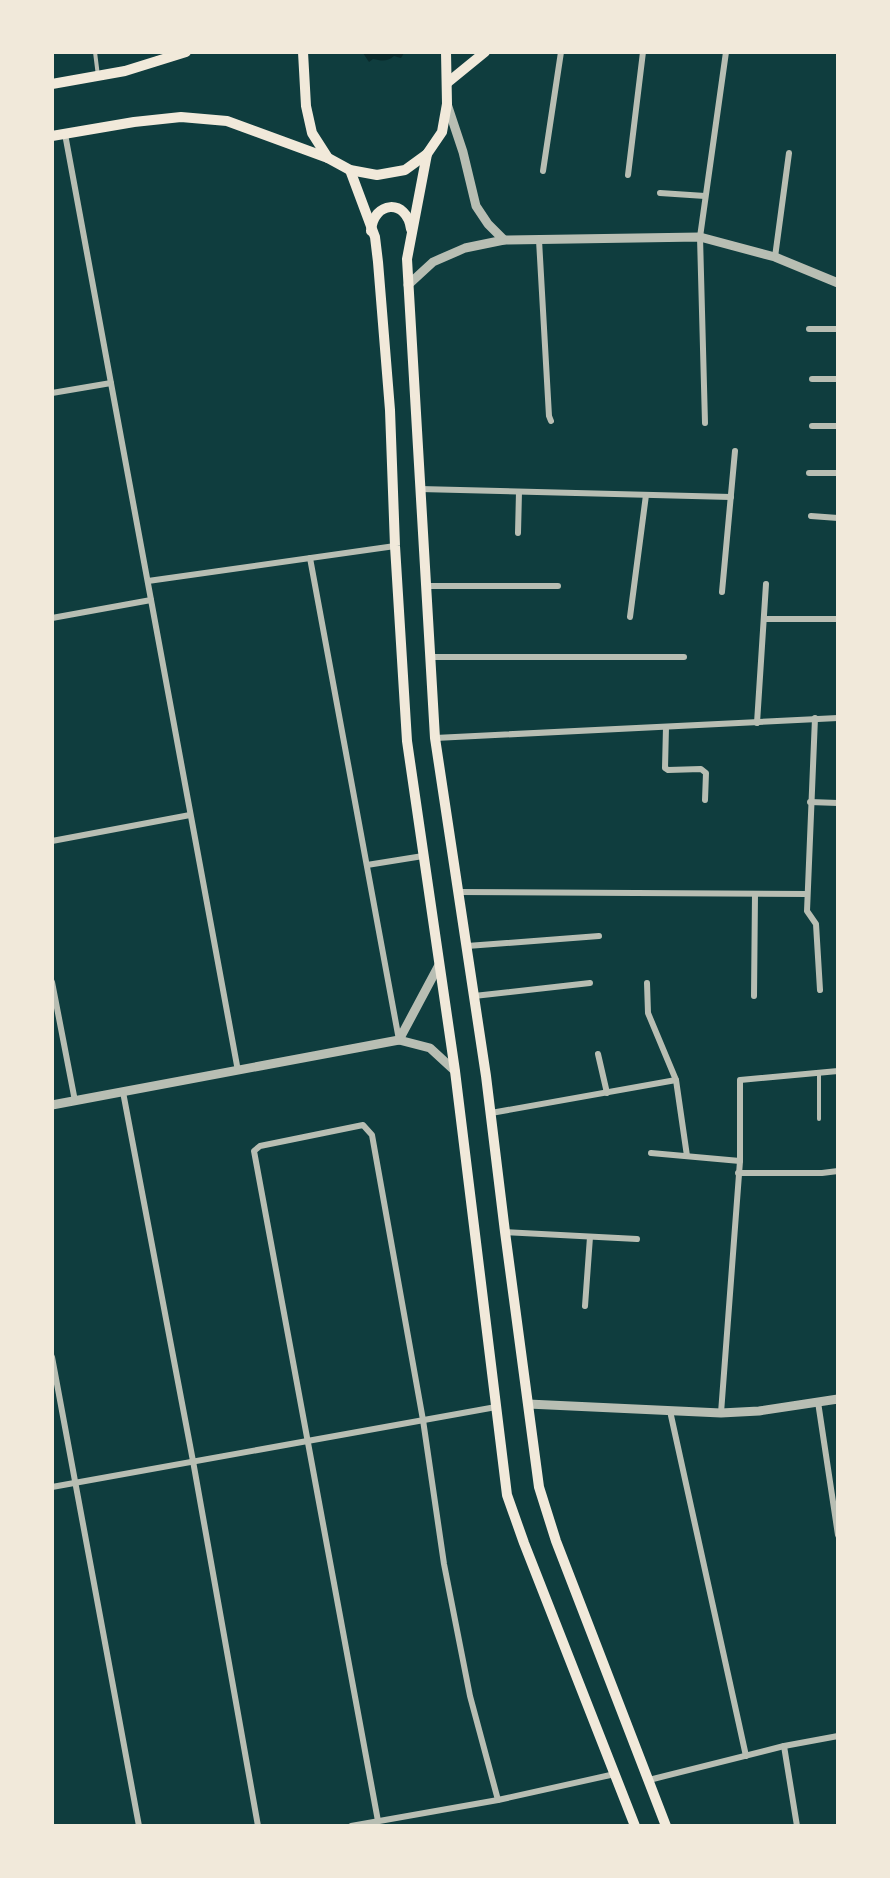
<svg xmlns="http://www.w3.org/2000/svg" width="890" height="1878" viewBox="0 0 890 1878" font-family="'PT Sans',sans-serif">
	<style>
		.water { fill: #0a2a2b }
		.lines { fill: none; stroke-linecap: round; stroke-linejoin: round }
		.service { stroke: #b8beb3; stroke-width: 4 }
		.minor { stroke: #b8beb3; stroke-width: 6 }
		.tertiary { stroke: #b8beb3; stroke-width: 9 }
		.secondary { stroke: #f1e9da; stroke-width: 10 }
	</style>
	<rect width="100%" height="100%" fill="#0f3d3e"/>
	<!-- water -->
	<path class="water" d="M363,53h41l-3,5 -7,-2c-7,6 -12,5 -21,3l-4,3z"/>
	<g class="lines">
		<!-- service -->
		<g class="service">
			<path d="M95,52l3,24"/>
			<path d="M819,1073v46"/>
		</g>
		<!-- minor -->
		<g class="minor">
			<path d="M65,134l173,937"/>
			<path d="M543,171l18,-119"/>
			<path d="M628,175l15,-123"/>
			<path d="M660,193l45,3"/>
			<path d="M539,240l10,176 2,5"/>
			<path d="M775,257l14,-104"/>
			<path d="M809,329h29"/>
			<path d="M812,379h26"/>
			<path d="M52,393l59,-10"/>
			<path d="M705,423l-5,-186 26,-185"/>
			<path d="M812,426h26"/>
			<path d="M809,473h29"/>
			<path d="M420,489l311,8"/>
			<path d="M811,516l27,2"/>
			<path d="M518,533l1,-41"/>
			<path d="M310,558l89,482"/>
			<path d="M148,581l247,-35"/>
			<path d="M426,586h132"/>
			<path d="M722,592l13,-141"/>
			<path d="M630,617l16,-122"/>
			<path d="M52,618l99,-18"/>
			<path d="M765,619h73"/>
			<path d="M430,657h254"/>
			<path d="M815,718l-8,193 9,13 4,66"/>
			<path d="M757,723l9,-139"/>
			<path d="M666,727l-1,41 3,2 33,-1 5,4 -1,27"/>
			<path d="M435,738l403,-20"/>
			<path d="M810,802l28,1"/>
			<path d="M52,841l138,-26"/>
			<path d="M367,865l56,-9"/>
			<path d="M458,892l349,2"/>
			<path d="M467,946l132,-10"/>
			<path d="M52,982l23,119"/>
			<path d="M647,983l1,30 28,67 11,76"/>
			<path d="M474,996l116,-13"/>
			<path d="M754,996l1,-102"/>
			<path d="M598,1054l9,39"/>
			<path d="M123,1092l70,369 65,365"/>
			<path d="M491,1113l185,-33"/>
			<path d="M651,1153l89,8"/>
			<path d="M738,1173h84l16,-2"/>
			<path d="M505,1232l132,7"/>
			<path d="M585,1306l5,-69"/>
			<path d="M52,1357l87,469"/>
			<path d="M818,1402l20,133"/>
			<path d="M670,1411l76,345"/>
			<path d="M721,1413l19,-252v-81l98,-9"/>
			<path d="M52,1487l444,-80"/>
			<path d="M784,1746l13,80"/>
			<path d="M649,1780l135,-34 54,-10"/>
			<path d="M378,1821l-124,-670 6,-5 103,-21 9,10 51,285 21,144 26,132 28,104"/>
			<path d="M351,1826l147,-26 117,-26"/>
		</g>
		<!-- tertiary -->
		<g class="tertiary">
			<path d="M447,104l16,48 13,54 12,18 16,16"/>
			<path d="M408,285l25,-23 32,-14 39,-8 196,-3 75,20 63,26"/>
			<path d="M399,1040l40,-75"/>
			<path d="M52,1105l347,-65 31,8 25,23"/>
			<path d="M528,1404l193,9 38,-2 79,-12"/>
		</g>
		<!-- secondary -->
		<g class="secondary">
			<path d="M303,52l3,54 6,27 16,25 22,12 27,5 28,-5 22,-16 15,-22 5,-28 -1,-52"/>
			<path d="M447,83l38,-31"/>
			<path d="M52,84l73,-13 61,-19"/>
			<path d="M52,136l82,-14 47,-5 46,4 101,37"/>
			<path d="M427,154l-20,105 28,479 51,338 19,156 34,255 17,54 110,285"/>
			<path d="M350,170l25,67 3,25 12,148 5,136 12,195 48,330 52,424 17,48 111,283"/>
			<path d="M371,231c2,-30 36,-33 40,-2"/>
		</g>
	</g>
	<!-- border -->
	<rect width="890" height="1878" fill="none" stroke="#f1e9da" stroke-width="108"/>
</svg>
